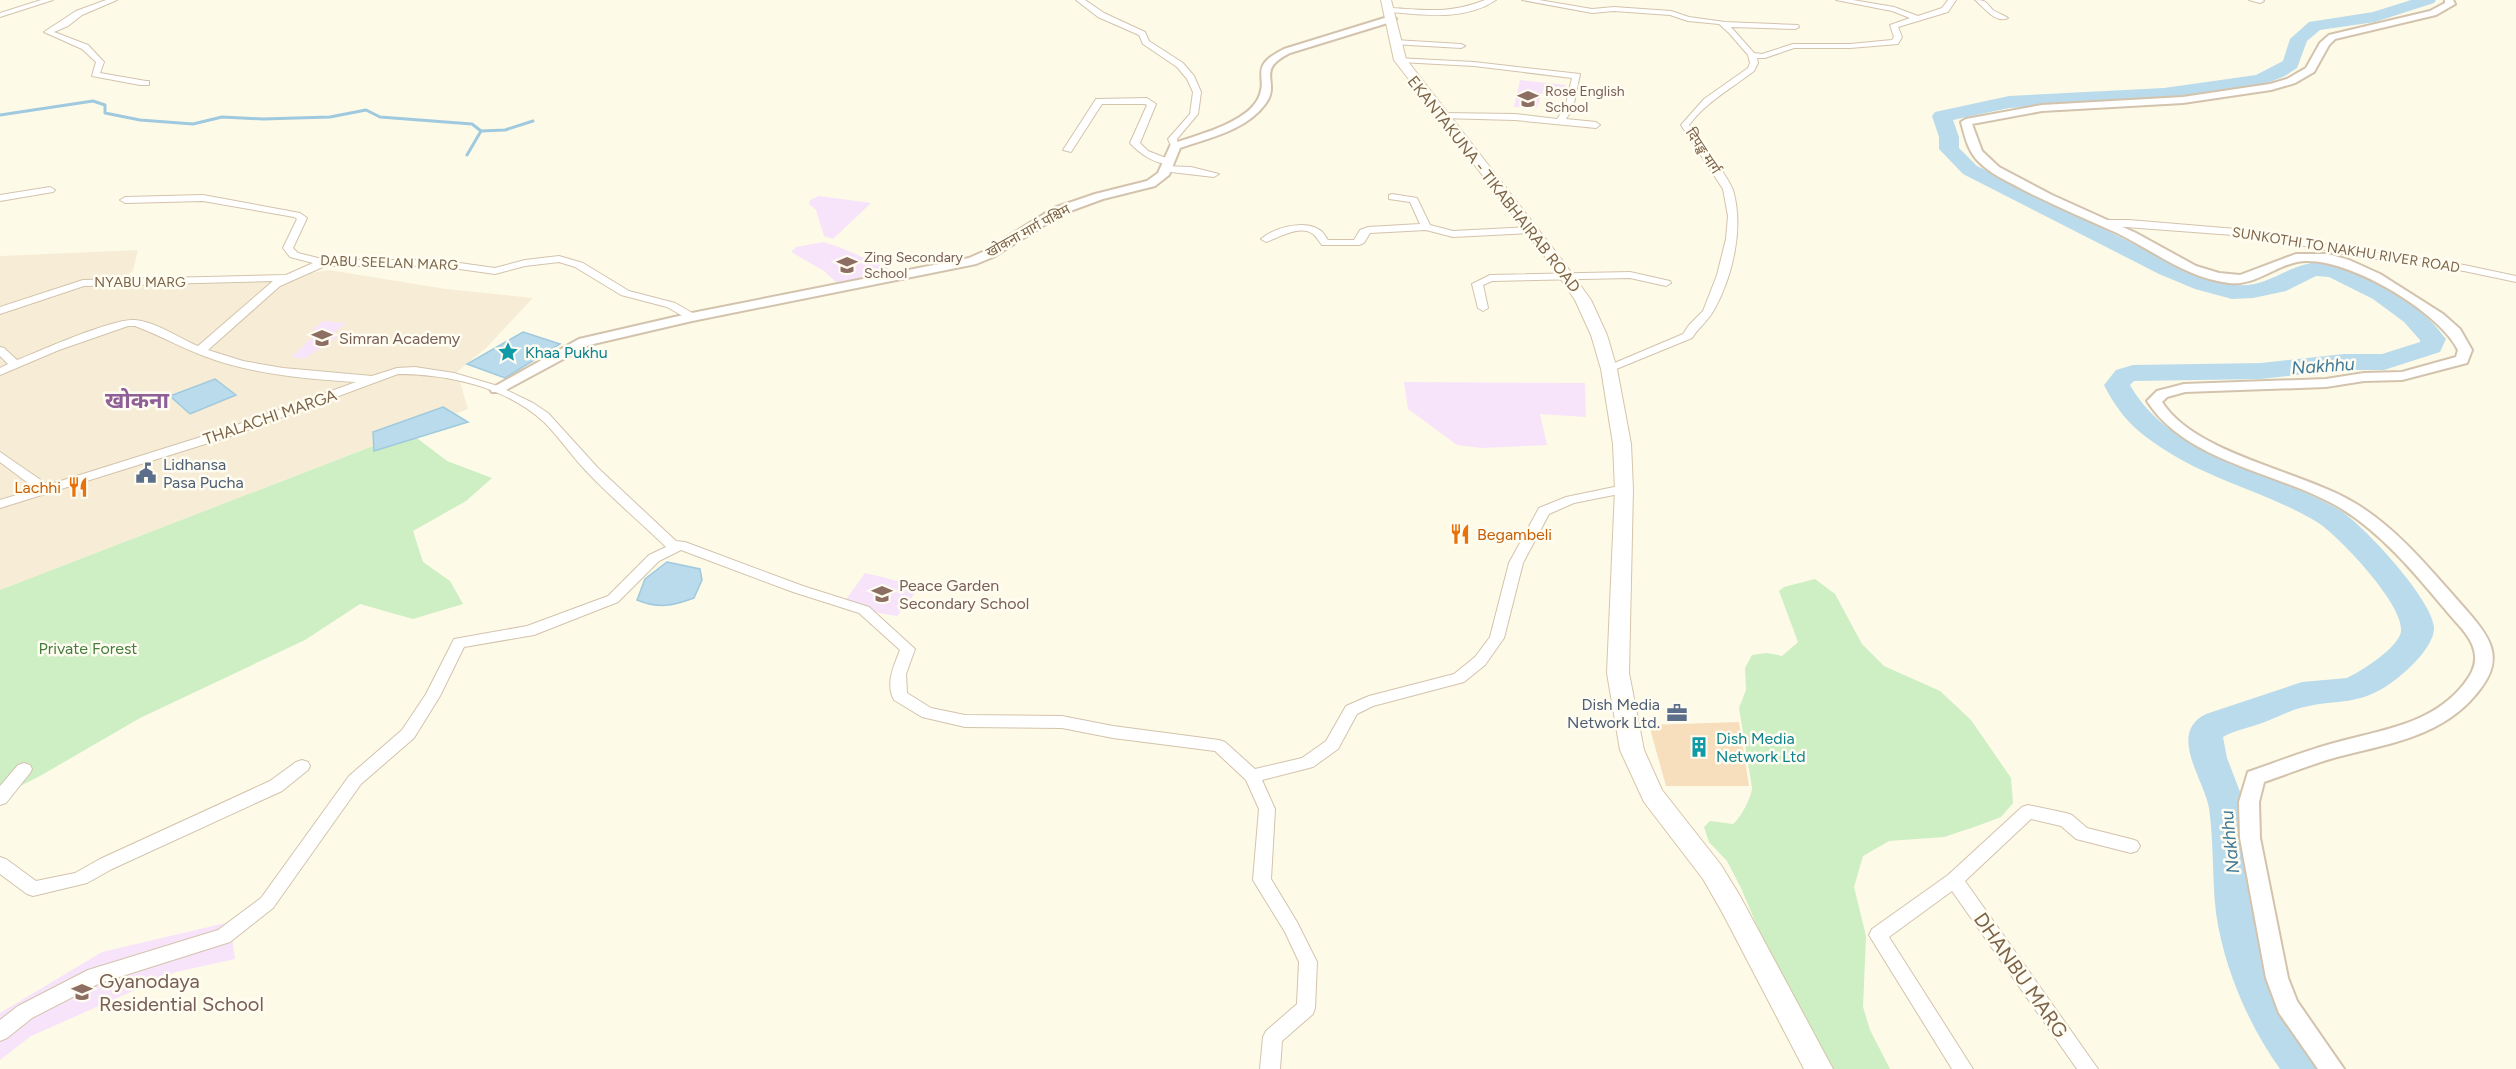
<svg xmlns="http://www.w3.org/2000/svg" width="2516" height="1069" viewBox="0 0 2516 1069" font-family="Figtree,'Noto Sans Devanagari',sans-serif">
	<style>
		.residential { fill: #f7edd6 }
		.education { fill: #f7e4fb }
		.green { fill: #ceeec4 }
		.water { fill: #badbeb; stroke: #9fc9de; stroke-width: 1.5 }
		.lines { fill: none; stroke-linecap: round; stroke-linejoin: round }
		.stream { stroke: #9fc9de; stroke-width: 3 }
		.river { fill: #badbeb; fill-rule: evenodd }
		.building { fill: #f7debd }
		.minor-casing { stroke: #d3c3ac; stroke-width: 2 }
		.tertiary-casing { stroke: #d3c3ac; stroke-width: 4 }
		.secondary-casing { stroke: #d6c5a9; stroke-width: 2 }
		.minor { fill: #fff; fill-rule: evenodd }
		.tertiary { fill: #fff; fill-rule: evenodd }
		.secondary { fill: #fff; fill-rule: evenodd }
		.labels { text-anchor: middle; dominant-baseline: central; stroke-width: 5; stroke-linejoin: round; paint-order: stroke }
		.far-education-label { font-size: 14px; fill: #785e54; stroke: #fffcf1; text-anchor: start }
		.far-street-label { font-size: 14px; fill: #7c6448; stroke: #fffcf1 }
		.street-label { font-size: 16px; fill: #7c6448; stroke: #fffcf1 }
		.education-label { font-size: 16px; fill: #785e54; stroke: #fffcf1; text-anchor: start }
		.culture-label { font-size: 16px; fill: #0d838f; stroke: #fffcf1; text-anchor: start }
		.service-label { font-size: 16px; fill: #4e5e75; stroke: #fffcf1; text-anchor: start }
		.food-label { font-size: 16px; fill: #c56008; stroke: #fffcf1; text-anchor: end }
		.park-label { font-size: 16px; fill: #447d3c; stroke: #fffcf1 }
		.water-label { font-size: 18px; font-style: italic; fill: #427b99; stroke: #fffcf1 }
		.near-street-label { font-size: 20px; fill: #7c6448; stroke: #fffcf1 }
		.near-education-label { font-size: 20px; fill: #785e54; stroke: #fffcf1; text-anchor: start }
		.district-label { font-size: 22px; font-weight: bold; fill: #8f6098; stroke: #fffcf1 }
	</style>
	<rect width="100%" height="100%" fill="#fefae8"/>
	<!-- residential -->
	<path class="residential" d="M138,250l-5,21 -13,9 137,2 72,-12 117,19 87,9 -46,49 -30,25 11,37 -468,181v-334z"/>
	<!-- education -->
	<g class="education">
		<path d="M1520,80l46,5 -1,7 -22,-2 -6,18 -23,-1z"/>
		<path d="M819,196l52,7 -38,36 -9,-3 -8,-26 -7,-6 1,-4z"/>
		<path d="M824,242l20,7 47,21 -52,15 -15,-14 -33,-19 5,-5z"/>
		<path d="M323,321l23,2 -13,11 7,1 -36,24 -12,-2 23,-23 -3,-4z"/>
		<path d="M1404,382l181,1 1,34 -46,-3 7,31 -66,3 -24,-3 -49,-36z"/>
		<path d="M865,573l13,3 42,11 -23,29 -18,-3 -34,-12z"/>
		<path d="M230,922l5,37 -59,13 -145,64 -31,24v-47l102,-61z"/>
	</g>
	<!-- green -->
	<g class="green">
		<path d="M409,432l38,29 45,17 -26,23 -53,30 10,31 27,19 13,23 -50,15 -53,-15 -55,36 -165,78 -100,58 -40,20v-206z"/>
		<path d="M1815,579l20,15 27,50 22,22 56,25 31,29 40,58 2,25 -12,14 -24,9 -33,11 -55,4 -26,15 -9,31 12,49 -3,71 7,23 20,39h-70l-17,-34 -62,-147 -14,-27 -18,-19 -5,-15 6,-6 23,3c8,-6 18,-26 19,-36l-13,-80 7,-18 -1,-22 7,-13 15,-2 15,3 16,-14 -19,-51 5,-4z"/>
	</g>
	<!-- water -->
	<g class="water">
		<path d="M523,332l37,12 -55,34 -38,-14z"/>
		<path d="M215,379l21,16 -46,19 -20,-18z"/>
		<path d="M443,407l25,15 -94,29 -1,-19z"/>
		<path d="M667,562l33,7 2,11 -8,18c-22,8 -35,11 -57,2l8,-21z"/>
	</g>
	<g class="lines">
		<!-- stream -->
		<g class="stream">
			<path d="M0,115l93,-14 12,4v8l35,7 53,4 29,-7 41,2 67,-2 36,-7 14,7 92,7 9,7 -14,24"/>
			<path d="M481,131l24,-1 28,-9"/>
		</g>
		<!-- river -->
		<path class="river" d="M2411,0h25l-2,3 -59,19 -55,8 -13,11 -10,27 -12,8 -25,10 -96,14 -155,8 -56,12 6,17v11l18,18c49,24 98,48 147,73 31,15 63,33 96,43 41,12 57,-12 91,-19 42,-9 112,43 135,76l-6,13 -56,18h-40l-83,9 -127,2 -4,4c40,72 141,85 208,124 24,14 94,90 96,118 1,20 -29,46 -43,56 -32,23 -53,16 -87,24 -14,3 -28,11 -42,16 -13,5 -27,7 -39,14l4,21 17,44 12,110 9,42 20,47 36,54 7,14h-48c-32,-45 -56,-101 -64,-156 -4,-35 -2,-70 -7,-105 -5,-29 -42,-75 -3,-94l96,-32 45,-4c16,-8 46,-27 53,-43 11,-24 -63,-101 -83,-113 -48,-29 -105,-41 -152,-72 -30,-19 -45,-34 -61,-65l12,-15 17,-5 128,-2 83,-9h38l38,-12v-2l-16,-18 -31,-23 -44,-22 -13,-1 -30,15 -33,7 -21,1 -37,-10 -36,-15 -196,-100 -24,-25v-12l-7,-21 3,-4 74,-16 155,-8 92,-13 27,-14 7,-22 19,-17 64,-10z"/>
	</g>
	<!-- building -->
	<path class="building" d="M1739,722l10,64h-83l-17,-61z"/>
	<g class="lines">
		<!-- minor casing -->
		<g class="minor-casing">
			<g id="minor">
				<path d="M41,0h12l-53,17v-4z"/>
				<path d="M106,0h11l-35,15 -14,11 -14,6 34,13 16,17 -4,11 46,8h3v4h-9l-48,-9 4,-14 -14,-13 -38,-17 32,-21z"/>
				<path d="M1076,0h9l19,13 41,19 4,9 34,22 11,13 7,16 -3,22 -21,25 1,9h-6l-4,-9 22,-25 3,-22 -6,-13 -10,-12 -34,-23 -4,-9 -41,-18z"/>
				<path d="M1485,0h11c-31,21 -71,15 -106,12l-4,-2 4,-2c38,2 59,6 95,-8z"/>
				<path d="M1522,0h17l53,9 22,-2 57,4 18,6 36,5 73,3 1,2 -4,2 -64,-2 23,26 8,1 31,-10h57l42,-4 2,-3 -4,-12 20,-7 -18,-7 -56,-11h17l41,7 24,9 24,-8 6,-8h8l-8,12 -50,15 4,10 -4,7 -48,4h-56l-29,10h-8l1,5 -4,8c-22,17 -48,31 -65,54 10,14 39,51 44,65 11,37 0,86 -19,120 -6,11 -16,18 -22,28l-83,34 -4,-1 -2,-2 2,-2 78,-33 6,-9 14,-14 14,-36 9,-36 2,-23 -5,-27 -42,-64 23,-26 44,-31 2,-5 -2,-8 -19,-22 -10,-9 -31,-3 -18,-6 -56,-4 -22,2z"/>
				<path d="M1975,0c12,0 11,3 18,10 4,3 11,5 15,8 -13,6 -24,-11 -33,-18z"/>
				<path d="M2249,0h14l1,1 -4,2z"/>
				<path d="M1395,40l66,4 4,2 -4,2 -69,-4v-4z"/>
				<path d="M1397,58l77,4 106,12 -7,34 -7,11 30,3 4,3 -4,3 -81,-8 -75,-2 -1,-2 4,-3 72,1 42,5 8,-11 7,-30 -98,-12 -74,-4h-3z"/>
				<path d="M1147,98l9,6 -16,39 8,8 23,9v4c-15,1 -31,-10 -41,-21l17,-38 -2,-1h-43l-31,48 -8,-2 33,-51z"/>
				<path d="M1165,166l26,1 28,7 -5,3 -52,-6v-4z"/>
				<path d="M50,187l5,3 -2,2 -53,9v-6z"/>
				<path d="M1392,194l25,4 13,27 23,6 79,-4 5,3 -5,3 -79,4 -27,-7 -56,3 -6,10 -5,2h-37c-3,-3 -5,-8 -9,-11 -13,-10 -35,4 -47,8l-5,-3c12,-11 42,-19 57,-10 5,2 7,7 10,11h26l6,-10 8,-3 52,-3 -10,-22 -21,-3v-4z"/>
				<path d="M203,195l97,18 7,5 -14,30 5,5 28,7h112l57,8 30,-8 34,-4 24,7 46,28 46,12 21,12v4h-8l-21,-12 -46,-12 -46,-28 -16,-5 -34,4 -30,8 -57,-8h-113l-45,20 -72,64 35,11 40,7 89,8 25,-8 18,-1 39,6 44,13 35,17 15,10 50,55 78,73 9,1 118,44 66,21 46,42 -9,25 1,19 24,15 34,7 97,1 51,10 106,14 6,2 30,27 47,-11 24,-17 20,-35 23,-10 85,-22 21,-17 15,-20 19,-74 30,-55 27,-11 58,-12 6,4 -1,3 -55,11 -25,11 -26,49 -19,75 -19,27 -21,17 -91,24 -16,8 -19,35 -25,18 -51,13 13,29 -4,70 26,43 20,40 -2,46 -2,6 -31,27 -2,28h-20l3,-32 3,-6 31,-27 2,-42 -14,-30 -32,-52 6,-71 -13,-29 -31,-29 -102,-13 -51,-10 -97,-1 -43,-10 -28,-17c-9,-17 0,-34 6,-50l-41,-37 -66,-21 -112,-42 -22,11 -41,41 -84,33 -70,12 -24,49 -26,42 -53,46 -88,124 -43,34 -130,41 -68,35 -25,20 -7,3v-21l18,-14 70,-36 130,-40 43,-32 88,-122 53,-46 24,-36 28,-55 73,-13 81,-30 41,-41 17,-8c-26,-25 -53,-48 -77,-73 -16,-16 -29,-36 -45,-52 -38,-35 -96,-48 -146,-48l-167,62 -231,72v-8l36,-11 -36,-27v-10l48,33 175,-55 133,-48c-47,-3 -95,-7 -141,-22 -28,-9 -53,-24 -80,-34h-7l-69,24 -59,25v-7l8,-4 -8,-8v-9l4,1 13,12c23,-9 96,-42 118,-40 21,2 44,18 63,26l75,-65 -189,5 -84,28v-7l83,-27 203,-5 27,-12 -23,-6 -7,-9 14,-29 -3,-2 -91,-16 -78,2 -5,-3 5,-3z"/>
				<path d="M2103,220h26l131,11 88,18 116,16 52,11v6l-52,-11 -116,-16 -88,-18 -161,-12v-4z"/>
				<path d="M1630,272l40,9 1,2 -5,3 -36,-8 -138,3 -9,4 5,23 -5,3 -5,-3 -6,-24 18,-9z"/>
				<path d="M302,760l6,2 2,4 -2,4 -26,21 -170,78 -25,14 -54,13 -6,-2 -27,-20v-17l6,2 30,22 39,-8 25,-14 170,-78 26,-19z"/>
				<path d="M24,763l6,2 2,4 -2,4 -24,30 -6,2v-19l18,-21z"/>
				<path d="M2028,805l38,8 6,2 15,13 44,11 6,2 3,5 -3,5 -6,2 -55,-14 -15,-13 -30,-7 -66,62 133,188h-21l-125,-178 -63,46 84,132h-21l-83,-134 3,-6 76,-54 74,-68z"/>
			</g>
		</g>
		<!-- tertiary casing -->
		<g class="tertiary-casing">
			<g id="tertiary">
				<path d="M2445,0h8l2,4 -19,11 -101,24 -6,6 -15,27 -19,11 -24,7 -88,13 -141,8 -70,13 10,27 17,16 53,28 84,38 60,33 23,7 21,2 56,-21h32l21,6 31,14 63,40 17,15 12,21 -5,13 -65,17 -38,1 -38,6 -141,5 -18,5 -5,5c33,52 139,69 191,100 45,26 81,72 115,110 22,25 36,46 13,76 -35,48 -90,55 -144,69 -25,7 -49,17 -73,25l-5,20 1,36 28,140 9,23 47,68h-26l-39,-56 -13,-35 -26,-140 -1,-36 9,-30c29,-10 57,-21 86,-29 46,-13 98,-18 130,-59 6,-8 12,-17 11,-28 -1,-17 -16,-30 -26,-42 -31,-37 -65,-79 -107,-105 -60,-37 -155,-45 -195,-108l10,-10 27,-7 142,-5 38,-6 38,-1 54,-15 2,-7c-19,-39 -116,-97 -161,-88 -24,5 -42,24 -68,21 -42,-5 -75,-32 -112,-50 -33,-15 -67,-29 -99,-46 -13,-7 -28,-14 -38,-24 -12,-11 -15,-26 -19,-41l5,-3 76,-14 141,-8 87,-13 17,-5 19,-11 14,-25 9,-8 101,-24 15,-8z"/>
				<path d="M1391,16l5,3 -2,2 -104,32c-36,18 -9,28 -24,50 -19,27 -57,35 -86,45l-11,27 -14,11 -52,13 -41,15 -69,43 -17,7 -284,57 -103,24 -87,47h-10l-2,-3 89,-50 113,-26 277,-55 16,-7 69,-43 41,-14 52,-13 11,-8 13,-29c24,-8 75,-21 87,-45 12,-23 -12,-31 26,-50z"/>
			</g>
		</g>
		<!-- secondary casing -->
		<g class="secondary-casing">
			<path id="secondary" d="M1381,0h10l15,59 156,201 29,40 16,35 10,34 14,75 2,45 -4,184 15,77 18,40 59,75 19,31 93,173h-29l-82,-157 -19,-33 -59,-77 -24,-52 -13,-77 8,-184 -2,-45 -12,-75 -10,-34 -16,-35 -23,-34 -158,-206z"/>
		</g>
		<!-- minor -->
		<use href="#minor" class="minor"/>
		<!-- tertiary -->
		<use href="#tertiary" class="tertiary"/>
		<!-- secondary -->
		<use href="#secondary" class="secondary"/>
	</g>
	<!-- icons -->
	<defs>
		<g id="school-bare" transform="scale(1.62)"><path d="M0-5L7-2L0 1L-7-2ZM-4 1L0 2.5L4 1V4Q0 6-4 4Z" fill="#8d6e63" stroke="#fffcf1" stroke-width="2.5" paint-order="stroke"/></g>
		<g id="sight-bare" transform="scale(1.62)"><path d="M0-6L1.8-2.2L6-1.7L2.9 1.2L3.7 5.4L0 3.3L-3.7 5.4L-2.9 1.2L-6-1.7L-1.8-2.2Z" fill="#0f9aa8" stroke="#fffcf1" stroke-width="2.5" paint-order="stroke"/></g>
		<g id="civic-bare" transform="scale(1.62)"><path d="M-.6-6.5H3V-4.5H.6V-3L4-1V1h2V6H-6V1h2V-1L-.6-3ZM-1.2 2.5V6h2.4V2.5Z" fill="#5c6f8a" stroke="#fffcf1" stroke-width="2.5" paint-order="stroke"/></g>
		<g id="restaurant-bare" transform="scale(1.62)"><path d="M-5-6h1v4h1v-4h1v4h1v-4h1v5L-1.5 .5V6h-2V.5L-5-1ZM5-6V6H3V1.5H1.5Q1.5-4 5-6Z" fill="#e8710a" stroke="#fffcf1" stroke-width="2.5" paint-order="stroke"/></g>
		<g id="office-bare" transform="scale(1.62)"><path d="M-6-3h4V-5.5h4V-3h4V5H-6ZM-1-4.5V-3h2v-1.5ZM-6 0V1H6V0Z" fill="#5c6f8a" stroke="#fffcf1" stroke-width="2.5" paint-order="stroke"/></g>
		<g id="building-bare" transform="scale(1.62)"><path d="M-4-6H4V6H1V3H-1V6H-4ZM-2.5-4.3h1.7v1.8h-1.7ZM.8-4.3h1.7v1.8H.8ZM-2.5-1h1.7V.8h-1.7ZM.8-1h1.7V.8H.8Z" fill="#0f9aa8" stroke="#fffcf1" stroke-width="2.5" paint-order="stroke"/></g>
	</defs>
	<g fill-rule="evenodd">
		<use href="#school-bare" x="1528" y="99"/>
		<use href="#school-bare" x="847" y="265"/>
		<use href="#school-bare" x="322" y="338"/>
		<use href="#sight-bare" x="508" y="352"/>
		<use href="#civic-bare" x="146" y="473"/>
		<use href="#restaurant-bare" x="78" y="487"/>
		<use href="#restaurant-bare" x="1460" y="534"/>
		<use href="#school-bare" x="882" y="594"/>
		<use href="#office-bare" x="1677" y="713"/>
		<use href="#building-bare" x="1699" y="747"/>
		<use href="#school-bare" x="82" y="992"/>
	</g>
	<g class="labels">
		<!-- far-education labels -->
		<g class="far-education-label">
			<text x="1545" y="91">Rose English<tspan x="1545" dy="16">School</tspan></text>
			<text x="864" y="257">Zing Secondary<tspan x="864" dy="16">School</tspan></text>
		</g>
		<!-- far-street labels -->
		<g class="far-street-label">
			<text transform="translate(1703 151) rotate(57)">दिपङ्ख मार्ग</text>
			<text transform="translate(1028 231) rotate(-29)">खोकना मार्ग पश्चिम</text>
			<text transform="translate(2346 250) rotate(9)">SUNKOTHI TO NAKHU RIVER ROAD</text>
			<text transform="translate(389 263) rotate(2)">DABU SEELAN MARG</text>
			<text x="140" y="282">NYABU MARG</text>
		</g>
		<!-- street labels -->
		<g class="street-label">
			<text transform="translate(1494 184) rotate(52)">EKANTAKUNA - TIKABHAIRAB ROAD</text>
			<text transform="translate(270 417) rotate(-19)">THALACHI MARGA</text>
		</g>
		<!-- education labels -->
		<g class="education-label">
			<text x="339" y="338">Simran Academy</text>
			<text x="899" y="585">Peace Garden<tspan x="899" dy="18">Secondary School</tspan></text>
		</g>
		<!-- culture labels -->
		<g class="culture-label">
			<text x="525" y="352">Khaa Pukhu</text>
			<text x="1716" y="738">Dish Media<tspan x="1716" dy="18">Network Ltd</tspan></text>
		</g>
		<!-- service labels -->
		<g class="service-label">
			<text x="163" y="464">Lidhansa<tspan x="163" dy="18">Pasa Pucha</tspan></text>
			<text x="1660" y="704" text-anchor="end">Dish Media<tspan x="1660" dy="18">Network Ltd.</tspan></text>
		</g>
		<!-- food labels -->
		<g class="food-label">
			<text x="61" y="487">Lachhi</text>
			<text x="1477" y="534" text-anchor="start">Begambeli</text>
		</g>
		<!-- park labels -->
		<g class="park-label">
			<text x="88" y="648">Private Forest</text>
		</g>
		<!-- water labels -->
		<g class="water-label">
			<text transform="translate(2323 366) rotate(-4)">Nakhhu</text>
			<text transform="translate(2230 842) rotate(-96)">Nakhhu</text>
		</g>
		<!-- near-street labels -->
		<g class="near-street-label">
			<text transform="translate(2021 975) rotate(55)">DHANBU MARG</text>
		</g>
		<!-- near-education labels -->
		<g class="near-education-label">
			<text x="99" y="981">Gyanodaya<tspan x="99" dy="23">Residential School</tspan></text>
		</g>
		<!-- district labels -->
		<g class="district-label">
			<text x="137" y="400">खोकना</text>
		</g>
	</g>
</svg>
